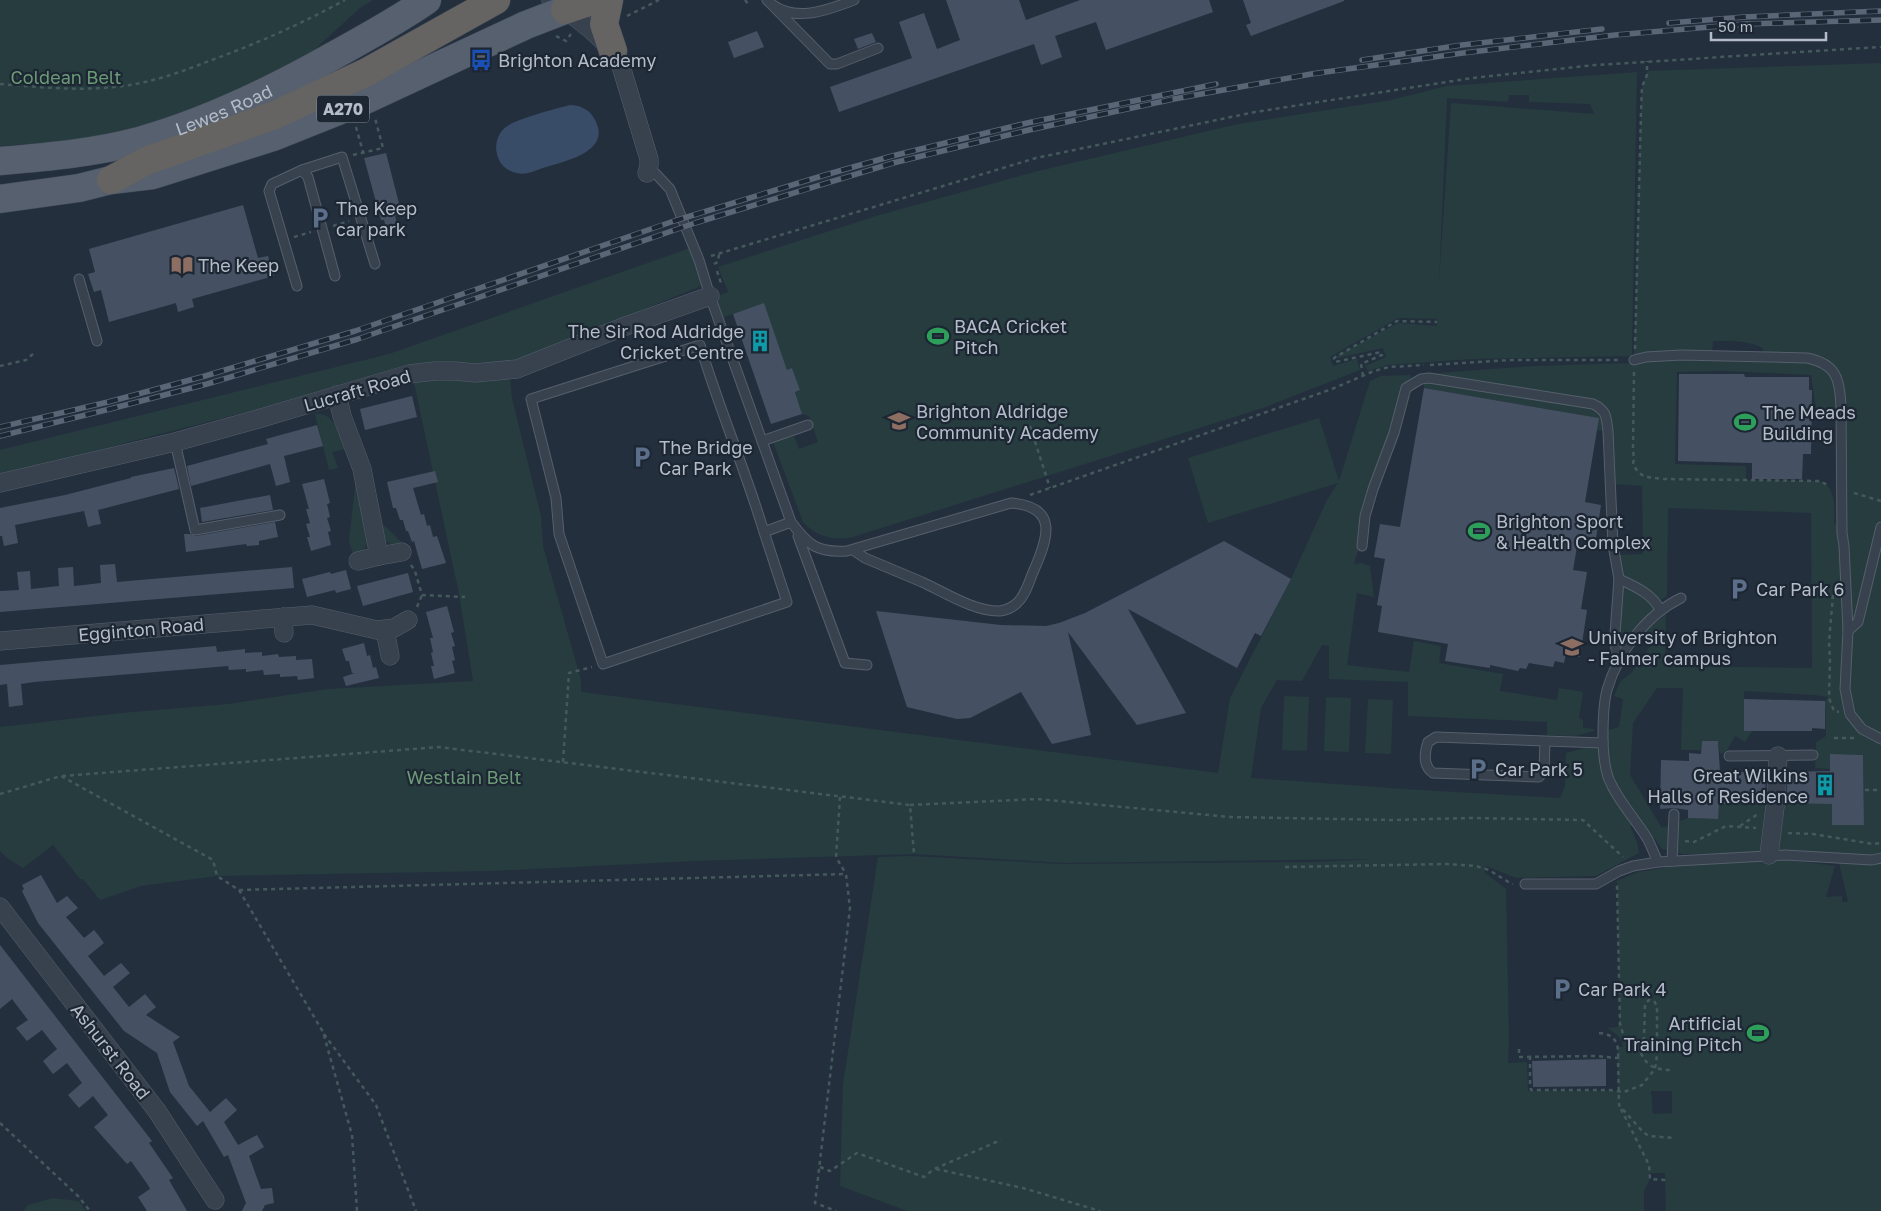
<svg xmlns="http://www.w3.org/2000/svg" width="1881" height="1211" viewBox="0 0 1881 1211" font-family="'Golos Text',sans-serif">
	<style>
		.green { fill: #263c3f; fill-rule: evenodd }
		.water { fill: #394c67 }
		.building { fill: #455162 }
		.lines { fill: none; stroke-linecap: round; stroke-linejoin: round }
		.service-casing { stroke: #565f6c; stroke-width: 11 }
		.minor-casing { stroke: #565f6c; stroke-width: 19 }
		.primary-casing { stroke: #414a57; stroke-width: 29 }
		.trunk-casing { stroke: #434c59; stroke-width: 29 }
		.path { stroke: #44595c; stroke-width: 2.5; stroke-dasharray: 4 4; stroke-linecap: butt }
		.service { stroke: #38414e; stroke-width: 9 }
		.minor { stroke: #38414e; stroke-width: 18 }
		.primary { stroke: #56606e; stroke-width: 28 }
		.trunk { stroke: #656462; stroke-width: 28 }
		.rail-casing { stroke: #5a6575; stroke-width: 5.5 }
		.rail { stroke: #1d2633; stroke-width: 4; stroke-dasharray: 11; stroke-linecap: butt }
		.labels { text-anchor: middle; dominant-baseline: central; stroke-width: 4.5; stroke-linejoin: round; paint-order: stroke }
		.shield { fill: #1d2633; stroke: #878f9c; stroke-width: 1 }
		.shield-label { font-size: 16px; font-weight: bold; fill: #b4bcc9 }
		.poi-label { font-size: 18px; fill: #b4bcc9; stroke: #1d2633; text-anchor: start }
		.park-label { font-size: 18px; fill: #6b9a76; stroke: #1d2633 }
		.street-label { font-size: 18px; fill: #b4bcc9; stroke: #1d2633 }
	</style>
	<rect width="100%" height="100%" fill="#242f3e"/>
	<!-- green -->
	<g class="green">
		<path d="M0,0h373l-13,8 -70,64 -98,40 -69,19 -63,11 -60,4z"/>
		<path d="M1881,63v1148h-215l-1,-38h-15v6l-6,12v20h-737l-67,-25 3,-102 35,-227 33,-1 150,8 254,-2 59,-3 -310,4 -150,-9 -219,7 -204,10 -274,5 -76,10 -41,14 -17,-21h-3l-27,-34 -30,23 -16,-10 -7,-7v-124l121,-14 107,-9 100,-15 145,-8 -14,-87 -49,-230 -152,45 -222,57 -36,8v-24l389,-96 301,-106 12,31 -3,8 -188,75 -1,16 2,20 29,118 2,30 38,134v12l637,81 12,-75 61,-119 36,-79 11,-17 -130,40 -20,-65 131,-40 20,63 31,-100 11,-5 30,-1 -2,10 -3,3 -12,45 -40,131 8,-1 8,3 4,31 -17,-4 -10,72 62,7 5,-31 27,5 -2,17 64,11 -3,17 57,9 2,-12 24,4 -4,26 4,2v8l11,1v2l-19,5 -28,-1v-13l-139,-6v-34l-79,-3v-33l-7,-1 -20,36 -25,-1 -16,28 -10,70 153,11 156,9 5,-12 1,-33 37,-10 6,-13 10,-3 4,-28 -9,-3 6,-14 12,-10 19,-27 -9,-7 4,-7 20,-17 -1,52 147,2 -1,-155 -143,-5 -1,88 -10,7 3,7 -19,18 -21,33c-9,-25 -4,-56 -1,-82l3,1 -2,-25 23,-1 -1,-68 -31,-2 -3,-53 -11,-1 1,-12 -174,-30v-14l110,-8 98,-3 48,-4 117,1c35,1 41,17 40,49h-21l-5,-34 -87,-4 -47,1 -2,92 71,2v14l74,1c16,6 15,26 14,41l8,10 -1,-146c-3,-6 -6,-12 -10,-17 -15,-16 -48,-12 -68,-13v-8c-16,-8 -33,-7 -50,-7l-1,15 -57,1 -21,3 7,-267 6,-22zM1657,688h26l-2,62h20l1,-9h16l2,13 6,-2 9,-16 10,6 7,-11 -8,-1v-39l70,4 14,2 -3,4 1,35 -10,6 -1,26 15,1 1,-15 32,1 1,69 -32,1v-22h-47l1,-31 -9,2 -2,29 -46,1 -3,-3 -7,-1 -1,19 -30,-1 -26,10 -32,-53 3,-52zM1630,826l16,1 16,22 21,5 86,-1v2h16l53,3 10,44h-6v-6l-16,1 9,-31 -47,-6 -54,2 -52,3 -44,7 -21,9 3,133 -2,13 -11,1c8,5 14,8 16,19h-5v44h-90l-1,-29 -19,1 1,-23 -3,-151 -22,-17 2,-6 30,12 80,-2 43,-23 -2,-11zM1651,1091h21v22l-19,1z"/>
		<path d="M1637,72l-5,284 -159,3 -86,6 -19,6 -3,-5 21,-9 -3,-9 -45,10 -2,-2 62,-33 39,3v-7l-39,-1 -68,39 3,9 24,-7 3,11 -97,38 -410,129c-20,4 -36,0 -50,-15l-30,-80 21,-6 5,13 19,-7 -9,-26 -7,-2 -7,-22 5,-2 -8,-22 -2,1 -1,7 -25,-72 -41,13 -7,-20 12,-5 -10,-25 158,-51 158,-44 204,-48 153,-24 56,-14zM1509,95h20v7l61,2 4,10 -143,-11 -12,180 8,-185 61,4z"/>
		<path d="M315,414c19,-2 24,20 31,35l-14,3 6,16 -9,2z"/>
		<path d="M356,478l12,63 -5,11 -10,3 -4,-14z"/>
		<path d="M380,524l5,2 18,18c-18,2 -20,-4 -23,-20z"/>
		<path d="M1284,696l25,1 -2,54 -25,-1z"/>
		<path d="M1326,697l25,1 -2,54 -25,-1z"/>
		<path d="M1368,699l25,1 -2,54 -26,-1z"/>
		<path d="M53,1198l26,3 7,10h-63l5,-6z"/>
	</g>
	<!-- water -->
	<path class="water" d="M571,105c11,1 19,5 24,15 18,33 -34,42 -55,49 -8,3 -15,6 -23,4 -22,-3 -28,-33 -11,-46 10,-8 51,-19 65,-22z"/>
	<!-- building -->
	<g class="building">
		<path d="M946,0h73l7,20 54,-20h129l4,12 -107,38 -10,-28 -41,14 7,21 -21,8 -7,-21 -195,68 -9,-25 82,-29 -13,-36 25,-9 13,36 23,-9z"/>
		<path d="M1243,0h101v1l-93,35 -5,-11 5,-2z"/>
		<path d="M757,31l7,16 -30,11 -6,-16z"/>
		<path d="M872,33l4,9 -18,7 -4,-10z"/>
		<path d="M386,153l16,62 -7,1 2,8 -11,3 -2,-7h-3l-17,-62z"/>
		<path d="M243,205l15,53 10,-2 6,20 -82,23 2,8 -16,5 -2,-9 -67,19 -8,-32 -7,2 -6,-18 7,-2 -6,-23z"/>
		<path d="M764,303l23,67 5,-2 8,22 -5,2 7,22 -31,10 -38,-110z"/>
		<path d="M1679,374h65l1,3h64v13h3l-1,64h-8l-1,25h-50v-16l-74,-2z"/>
		<path d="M1424,388l175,30 -14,84 16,3 -5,33 -17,-3 -6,35 14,2 -6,37 6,1 -7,47 -14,-3 -2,9 -9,-2 -2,6 -24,-4 -3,6 -6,-1 -2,3 -28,-6v3l-45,-7 3,-17 -70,-12 4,-26 -5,-1 8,-46 -11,-2 6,-33 20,3z"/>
		<path d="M412,396l5,21 -52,13 -5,-21z"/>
		<path d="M317,425l6,21 -39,10 6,26 -14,4 -6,-22 -79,22 -4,-20 81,-22 -2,-5z"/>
		<path d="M174,468l5,21 -81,21 3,14 -6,1 -7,2 -4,-16 -69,14 3,18 -14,3 -2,-10h-2v-28l65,-13 66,-17v-1z"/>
		<path d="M435,471l3,11 -25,6 8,27 3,-1 3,12 3,-1 3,12 4,-1 9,27 -24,6 -8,-28 -2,1 -4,-11h-2l-3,-11h-3l-4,-12h-3l-6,-26z"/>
		<path d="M324,479l6,24 -3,1 3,13 -3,1 4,13 -3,1 3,13 -20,6 -4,-14h3l-4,-13 4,-1 -4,-14h3l-7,-25z"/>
		<path d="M270,495l3,15 -71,12 -2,-14z"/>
		<path d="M275,522l3,15 -19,4v4l-12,1 -1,-2 -60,8 -2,-18h6l6,2z"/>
		<path d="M1224,541l67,38 -30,57 -6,-3 -18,35 -109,-59 58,104 -49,12 -69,-93 23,103 -39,9 -31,-52 -51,26 -13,1 -50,-12 -31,-96 125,14 45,1 13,-3 26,-10z"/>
		<path d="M115,564l2,18 175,-15 2,21 -294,24v-21l19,-1 -2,-18 13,-1 1,18 28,-3 -1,-18 15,-1 1,19 27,-3 -1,-18z"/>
		<path d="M346,570l5,19 -15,4 -1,-3 -28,7 -5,-18 28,-7 1,2z"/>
		<path d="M408,573l5,19 -50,14 -6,-20z"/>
		<path d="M447,606l7,26 -3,1 4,13 -3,1 3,13 -3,1 3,12 -21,6 -3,-13h3l-3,-13 2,-1 -3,-14h3l-7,-26z"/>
		<path d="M364,643l3,13 3,-1 3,13 3,-1 3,11 -33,8 -3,-9 12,-4h-3l-3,-12h-3l-4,-12z"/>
		<path d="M216,646l1,6 28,-3v4l17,-1v4l16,-2 1,3 17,-1v4l16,-1 2,19 -16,2 -1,-4 -17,1v-3l-16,1 -1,-5 -17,2v-3l-17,1 -1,-4 -194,16 -13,2 2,21 -14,2 -2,-23 -7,1v-20z"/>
		<path d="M1744,699l81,2v28l-13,-1v3h-68z"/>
		<path d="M1702,741h16l2,31h46l-1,31 -46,1 -1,15 -30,-1v-8l-14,-2 -14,1 1,-49 28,1v-8l12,1z"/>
		<path d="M1830,754l33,1 1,70h-32v-21l-46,-1 2,-31 42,-1z"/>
		<path d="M41,875l16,28 10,-7 11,12 -12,9 18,21 10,-8 5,6 5,7 -16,13 16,20 17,-13 9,10 -17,14 16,20 16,-13 11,13 -10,8 34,22 -7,5 16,44 21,26 16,-14 11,12 -13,12 14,23 19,-10 7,12 -15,9 12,33 11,-1 2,15 -9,2 -3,6h-20l4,-8 -18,-48 -4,2 -21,-36 -6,5 -27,-34 -13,-39 -33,-22 -86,-108 -16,-32 2,-2 -2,-4z"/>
		<path d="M0,945l152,196 -3,2 24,35 -4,2 18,31h-40l-9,-14 12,-8 -2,-4 -17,-24 -4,3 -33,-37 14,-12 -15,-19 -14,12 -11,-13 14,-12 -15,-20 -14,11 -10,-13 14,-12 -15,-19 -15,11 -11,-13 12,-8 -16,-21 -12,10z"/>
		<path d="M1606,1059v27l-73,1 -1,-26z"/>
	</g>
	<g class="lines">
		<!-- service casing -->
		<g class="service-casing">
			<g id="service">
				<path d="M767,0c24,24 59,11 87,0"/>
				<path d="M772,5l58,59h7l41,-16"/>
				<path d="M302,170l6,7 27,99"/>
				<path d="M647,173h8l15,16 29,71 11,36 81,226c17,23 26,31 56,29l164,-48c48,4 37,35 23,67 -5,11 -8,25 -17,33 -5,5 -11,7 -17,8 -25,1 -56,-19 -78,-29 -19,-8 -38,-16 -57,-24l-12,-8"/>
				<path d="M79,279l18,62"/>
				<path d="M297,286l-28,-95 3,-7 30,-14 40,-13 33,107"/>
				<path d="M1634,360l12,-3 35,-2 126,3c30,6 33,22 34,49l1,126 2,13 4,85 -3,58 5,25 12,15 19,10"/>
				<path d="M762,441l46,-16"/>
				<path d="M175,442l20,88 85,-15"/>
				<path d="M764,532c-19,-63 -45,-124 -64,-187l-169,54 25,99 3,36 44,130 184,-62 -23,-70 27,-10"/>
				<path d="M798,536l47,127 22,2"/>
				<path d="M1362,546l3,-30 8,-27 21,-56 12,-45 15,-9 8,-1 164,26c14,7 13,12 15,27l5,114 6,34 -4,55 1,16 4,11"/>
				<path d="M1619,579c15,7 34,15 41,31"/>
				<path d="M1681,598c-35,17 -63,54 -74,92 -4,15 -4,31 -4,46 0,13 1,28 5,41 9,23 26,40 39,61 4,7 7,16 11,24l127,-7 87,5 9,-2"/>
				<path d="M1848,631l10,-9 2,-8 21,-87"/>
				<path d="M1545,741l-1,30 -5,6 -106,-4c-10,-7 -9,-19 -5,-31l8,-5 167,6"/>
				<path d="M1729,756l84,-1"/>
				<path d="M1672,861l2,-47"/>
				<path d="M1525,884h71l23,-13 14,-5 25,-4"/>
			</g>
		</g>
		<!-- minor casing -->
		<g class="minor-casing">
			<g id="minor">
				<path d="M551,0c25,18 53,36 69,63l29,96v6l-2,8"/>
				<path d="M337,395l5,21 20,53 17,87 23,-4"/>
				<path d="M0,483l175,-41 83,-23 151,-45 26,-3h20l20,2 42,-4 106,-42 87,-31"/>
				<path d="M358,561l21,-5"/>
				<path d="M283,617l1,16"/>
				<path d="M385,630l5,26"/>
				<path d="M0,641l312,-26 65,15 17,-2 14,-8"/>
				<path d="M1769,855l7,-56 2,-43"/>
				<path d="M0,907l157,204 58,89"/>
			</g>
		</g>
		<!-- primary casing -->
		<g class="primary-casing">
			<g id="primary">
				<path id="s1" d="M0,161c46,-4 94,-8 139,-20 68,-19 132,-50 194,-85 32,-18 64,-35 94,-56"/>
				<path d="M0,199l79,-11 32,-8 42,-5 120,-38 90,-36 163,-76 39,-15"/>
			</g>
		</g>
		<!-- trunk casing -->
		<g class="trunk-casing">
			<g id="trunk">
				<path d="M609,0l-5,24 9,27"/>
				<path d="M565,10l30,-10"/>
				<path d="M111,180l35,-19 129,-46 92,-43 129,-72"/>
			</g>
		</g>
		<!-- path -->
		<g class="path">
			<path d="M745,0l4,5"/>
			<path d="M627,16l32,-16"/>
			<path d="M556,36l10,5 5,-7"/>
			<path d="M0,84c38,3 76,7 114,3 33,-3 65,-14 95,-26 47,-17 92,-37 136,-61"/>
			<path d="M356,127l7,25"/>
			<path d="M353,155l30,-7 -8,-30"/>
			<path d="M333,226l16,-5"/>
			<path d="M294,237l17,-5"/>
			<path d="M711,256l325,-98 219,-46 217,-34 123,-13 286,-18"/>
			<path d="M714,264l4,-2 1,-8"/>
			<path d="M717,271l4,12"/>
			<path d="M1635,349l6,-237 1,-25 5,-12v-14"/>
			<path d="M1430,365l82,-5h110"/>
			<path d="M0,366l26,-6 8,-7"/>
			<path d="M1634,372l-1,77 1,11 -1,2c5,17 16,15 31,17l156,2 9,5"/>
			<path d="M1363,376l-2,-12 21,-9 -1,-3 -46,10 -1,-4 63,-37 40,1"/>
			<path d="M1030,426l20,62"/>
			<path d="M1854,493l27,8"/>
			<path d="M1030,495l302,-106 42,-18 15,-4 35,-2"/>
			<path d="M411,565l4,6 7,24 43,2"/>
			<path d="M1833,595l-4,47 1,18 -1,38 5,13 5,1"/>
			<path d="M417,607l5,-12"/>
			<path d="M1834,738h21"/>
			<path d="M563,762l6,-89 23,-6"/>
			<path d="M62,776l377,-29 471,58 4,49"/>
			<path d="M1865,790h16"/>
			<path d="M0,794l61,-18 152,84 4,16 22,14 607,-16 4,34 -35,295 21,8"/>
			<path d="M840,797l-4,60 10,17"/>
			<path d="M910,805l127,-6 193,18 163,3 78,-2 112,2 40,37"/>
			<path d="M1740,826l18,-12"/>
			<path d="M1788,833l25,1 60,10 8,-1"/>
			<path d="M1685,841l9,1 32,-16 30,2"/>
			<path d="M1285,867l162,-3 29,2 13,4 21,13 3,1"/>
			<path d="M239,890l84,142 29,103 5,76"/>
			<path d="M1599,1033c16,1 20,10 19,25"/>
			<path d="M324,1034l52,71 40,106"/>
			<path d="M1637,1046c10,19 12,23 34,24"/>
			<path d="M1519,1049v8l76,-1 23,2 1,47 24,27 6,4 25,2"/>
			<path d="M1530,1056v30l1,4h79l14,2 18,-7 13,-16 2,-14v-49l-3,-5 -5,-1 -4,4 -1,34 -7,8c-12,0 -14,-13 -17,-22l-3,-139"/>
			<path d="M1621,1109l28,56 1,14 16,1"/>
			<path d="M0,1123l78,73 12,15"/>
			<path d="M820,1167l10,4 27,-18 67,24 10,-8 67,-29"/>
			<path d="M936,1169l87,19 77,23"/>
		</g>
		<!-- service -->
		<use href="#service" class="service"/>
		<!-- minor -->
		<use href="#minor" class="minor"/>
		<!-- primary -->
		<use href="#primary" class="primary"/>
		<!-- trunk -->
		<use href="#trunk" class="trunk"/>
		<!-- rail casing -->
		<g class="rail-casing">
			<g id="rail">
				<path d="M1669,23l75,-6 137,-6"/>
				<path d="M1362,60l100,-15 140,-16"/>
				<path d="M0,427l108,-25 97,-26 150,-45 319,-110 151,-46 67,-19 135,-33 189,-39"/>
				<path d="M0,436l110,-27 97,-25 151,-45 337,-116 198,-60 136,-33 145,-31 137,-25 152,-21 152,-18 130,-11 136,-4"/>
			</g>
		</g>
		<!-- rail -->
		<use href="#rail" class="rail"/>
	</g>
	<!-- icons -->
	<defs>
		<g id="bus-bare" transform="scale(1.725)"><path d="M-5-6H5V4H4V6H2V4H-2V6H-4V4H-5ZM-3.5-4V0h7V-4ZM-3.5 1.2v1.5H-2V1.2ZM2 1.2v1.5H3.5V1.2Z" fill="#1a4fb4" stroke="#1d2633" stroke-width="2.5" paint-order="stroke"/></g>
		<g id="parking-bare" transform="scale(1.725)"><path d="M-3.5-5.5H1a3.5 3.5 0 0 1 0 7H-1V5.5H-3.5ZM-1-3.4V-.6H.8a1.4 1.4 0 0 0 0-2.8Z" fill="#5c6f8a" stroke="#1d2633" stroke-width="2.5" paint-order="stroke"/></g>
		<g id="library-bare" transform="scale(1.725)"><path d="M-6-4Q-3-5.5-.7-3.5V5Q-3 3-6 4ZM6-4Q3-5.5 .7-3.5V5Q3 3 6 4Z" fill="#8d6e63" stroke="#1d2633" stroke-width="2.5" paint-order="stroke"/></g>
		<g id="stadium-bare" transform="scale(1.725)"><path d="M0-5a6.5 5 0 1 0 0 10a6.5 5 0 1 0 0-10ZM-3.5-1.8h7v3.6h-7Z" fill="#2e9e5b" stroke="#1d2633" stroke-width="2.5" paint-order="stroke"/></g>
		<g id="building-bare" transform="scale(1.725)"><path d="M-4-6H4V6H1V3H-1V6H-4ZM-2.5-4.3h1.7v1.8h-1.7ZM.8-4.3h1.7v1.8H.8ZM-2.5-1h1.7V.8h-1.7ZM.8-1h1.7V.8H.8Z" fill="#0f9aa8" stroke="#1d2633" stroke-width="2.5" paint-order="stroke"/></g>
		<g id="school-bare" transform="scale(1.725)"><path d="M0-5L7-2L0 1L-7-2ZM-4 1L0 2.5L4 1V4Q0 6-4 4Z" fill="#8d6e63" stroke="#1d2633" stroke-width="2.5" paint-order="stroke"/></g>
		<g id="university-bare" transform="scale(1.725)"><path d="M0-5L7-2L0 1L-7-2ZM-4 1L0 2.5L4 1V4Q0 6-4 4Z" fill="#8d6e63" stroke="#1d2633" stroke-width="2.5" paint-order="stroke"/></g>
	</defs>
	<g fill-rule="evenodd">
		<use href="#bus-bare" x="481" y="60"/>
		<use href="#parking-bare" x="320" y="218"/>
		<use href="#library-bare" x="182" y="265"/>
		<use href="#stadium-bare" x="938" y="336"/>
		<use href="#building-bare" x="760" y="341"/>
		<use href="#school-bare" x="899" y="421"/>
		<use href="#stadium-bare" x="1745" y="422"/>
		<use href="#parking-bare" x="642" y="457"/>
		<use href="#stadium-bare" x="1479" y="531"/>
		<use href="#parking-bare" x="1739" y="589"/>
		<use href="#university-bare" x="1572" y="647"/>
		<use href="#parking-bare" x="1478" y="769"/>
		<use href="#building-bare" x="1825" y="785"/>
		<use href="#parking-bare" x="1562" y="989"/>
		<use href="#stadium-bare" x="1758" y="1033"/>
	</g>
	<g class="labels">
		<!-- shield labels -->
		<rect class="shield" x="317" y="95.5" width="52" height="27" rx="4"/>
		<g class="shield-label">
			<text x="343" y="109">A270</text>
		</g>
		<!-- poi labels -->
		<g class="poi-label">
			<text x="498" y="60">Brighton Academy</text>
			<text x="336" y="208">The Keep<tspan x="336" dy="21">car park</tspan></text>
			<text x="198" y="265">The Keep</text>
			<text x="954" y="326">BACA Cricket<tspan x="954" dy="21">Pitch</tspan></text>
			<text x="744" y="331" text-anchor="end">The Sir Rod Aldridge<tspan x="744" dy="21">Cricket Centre</tspan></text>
			<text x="916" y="411">Brighton Aldridge<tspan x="916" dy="21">Community Academy</tspan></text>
			<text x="1762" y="412">The Meads<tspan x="1762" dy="21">Building</tspan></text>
			<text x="659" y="447">The Bridge<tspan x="659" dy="21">Car Park</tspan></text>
			<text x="1496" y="521">Brighton Sport<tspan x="1496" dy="21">&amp; Health Complex</tspan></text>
			<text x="1756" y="589">Car Park 6</text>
			<text x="1588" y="637">University of Brighton<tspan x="1588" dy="21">- Falmer campus</tspan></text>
			<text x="1495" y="769">Car Park 5</text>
			<text x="1808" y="775" text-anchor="end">Great Wilkins<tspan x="1808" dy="21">Halls of Residence</tspan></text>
			<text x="1578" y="989">Car Park 4</text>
			<text x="1742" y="1023" text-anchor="end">Artificial<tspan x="1742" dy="21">Training Pitch</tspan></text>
		</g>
		<!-- park labels -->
		<g class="park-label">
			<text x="66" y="77">Coldean Belt</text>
			<text x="464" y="777">Westlain Belt</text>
		</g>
		<!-- street labels -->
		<g class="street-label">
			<text stroke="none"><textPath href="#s1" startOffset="231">Lewes Road</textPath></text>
			<text transform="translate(357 390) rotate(-16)">Lucraft Road</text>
			<text transform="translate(141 629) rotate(-5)">Egginton Road</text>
			<text transform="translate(111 1051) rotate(52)">Ashurst Road</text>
		</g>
	</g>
	<!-- scale -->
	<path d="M1711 32v8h115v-8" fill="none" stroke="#b4bcc9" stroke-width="2.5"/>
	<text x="1718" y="32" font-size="15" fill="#b4bcc9" stroke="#1d2633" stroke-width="4" paint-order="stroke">50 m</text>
</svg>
